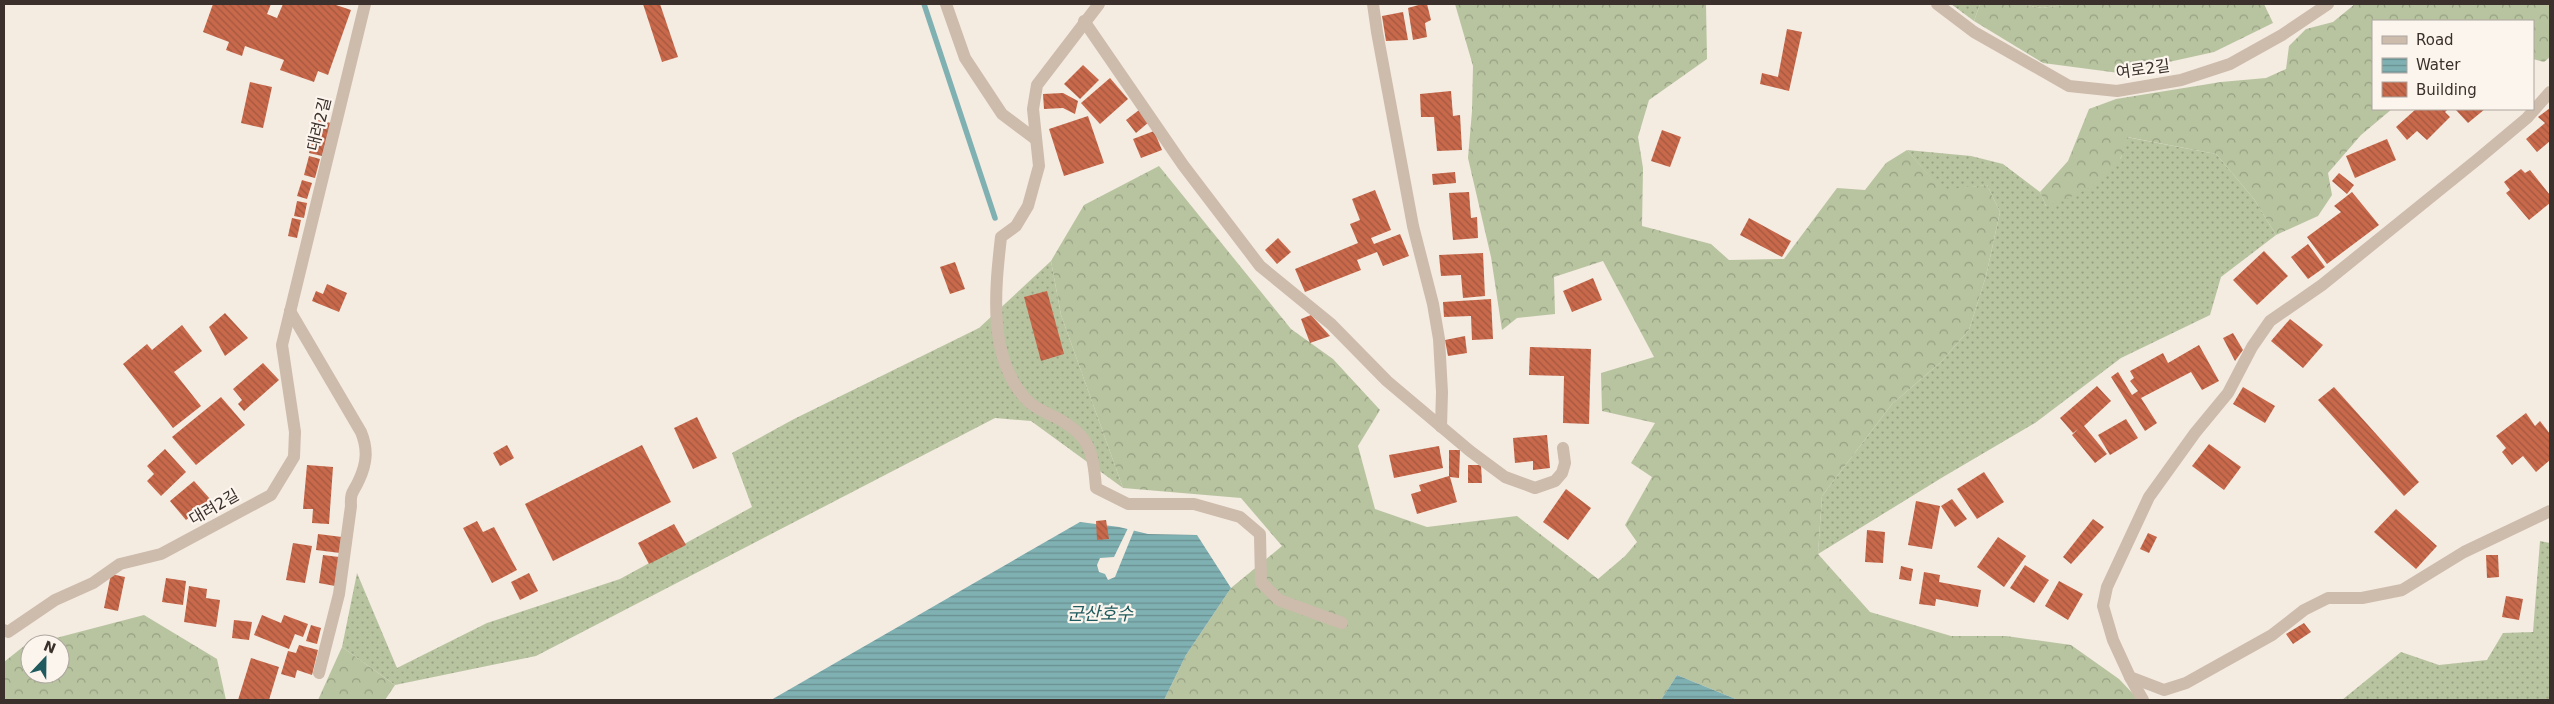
<svg xmlns="http://www.w3.org/2000/svg" width="2554" height="704" viewBox="0 0 2554 704" font-family="'DejaVu Sans','Noto Sans KR',sans-serif">
	<style>
		.grass { fill: url(#grass-dots) }
		.forest { fill: url(#forest-crowns) }
		.water { fill: url(#water-rules) }
		.pier { fill: #f4ebe1 }
		.lines { fill: none; stroke-linecap: round; stroke-linejoin: round }
		.stream { stroke: #7fb0b2; stroke-width: 5.5 }
		.building { fill: url(#building-back-hatch) }
		.minor { stroke: #cdbbac; stroke-width: 12 }
		.labels { text-anchor: middle; dominant-baseline: central; stroke-width: 4.5; stroke-linejoin: round; paint-order: stroke }
		.street-label { font-size: 16px; fill: #3b302b; stroke: #fbf5ee }
		.water-label { font-size: 18px; font-style: italic; fill: #1f5a5e; stroke: #fbf5ee }
	</style>
	<defs>
		<pattern id="grass-dots" width="8" height="8" patternUnits="userSpaceOnUse" patternTransform="scale(1.25)"><rect width="8" height="8" fill="#b8c4a0"/><path d="M2 2h.1M6 6h.1" fill="none" stroke="#97a083" stroke-width="1.8" stroke-linecap="round"/></pattern>
		<pattern id="forest-crowns" width="20" height="18" patternUnits="userSpaceOnUse" patternTransform="scale(1.25)"><rect width="20" height="18" fill="#b8c4a0"/><path d="M2 6a3 3 0 1 1 6 0M12 15a3 3 0 1 1 6 0" fill="none" stroke="#97a083"/></pattern>
		<pattern id="water-rules" width="6" height="5" patternUnits="userSpaceOnUse" patternTransform="scale(1.25)"><rect width="6" height="5" fill="#7fb0b2"/><path d="M0 2.5h6" fill="none" stroke="#699091"/></pattern>
		<pattern id="building-back-hatch" width="6" height="6" patternUnits="userSpaceOnUse" patternTransform="scale(1.25)"><rect width="6" height="6" fill="#c8694b"/><path d="M-1 5l2 2M0 0l6 6M5-1l2 2" fill="none" stroke="#a4573f"/></pattern>
	</defs>
	<rect width="100%" height="100%" fill="#f4ebe1"/>
	<!-- grass -->
	<g class="grass">
		<path d="M1951,4h29l-6,17z"/>
		<path d="M2021,4h49l-28,4z"/>
		<path d="M2126,137l90,17 38,45 22,36 -55,42 -11,38 -89,43 -86,65 -92,54 -125,77 4,-58 70,-92 49,-42 28,-32 17,-54 14,-64 -13,-27 -45,6 -35,-41 64,6 32,8 37,28 6,14 75,-48z"/>
		<path d="M1051,261l10,54 62,173 -92,-67 -36,-3 -459,238 -141,29 -53,-38 15,-74 40,95 90,-45 133,-44 132,-72 -20,-54 62,-34 185,-91z"/>
		<path d="M2540,541l10,2v157h-208l59,-48 38,13 48,-5 16,-27 30,-1z"/>
	</g>
	<!-- forest -->
	<g class="forest">
		<path d="M1455,4h251l1,55 -58,41 -11,37 5,31 -1,58 69,18 18,16 55,-1 53,-71 28,2 21,-27 21,-13 35,40 45,-5 13,27 -14,64 -17,54 -28,32 -49,42 -70,92 -4,58 52,58 81,24h55l65,9 48,34 20,21h-401l-61,-25 -16,25h-497l22,-45 45,-67 51,-42 -41,-48 -118,-10 -62,-173 -10,-54 33,-56 75,-39 132,163 42,30 47,51 -22,36 17,63 52,18 90,-11 81,63 27,-23 12,-14 -12,-17 27,-48 -21,-14 24,-40 -53,-12 -1,-38 53,-16 -51,-96 -49,16 1,37 -38,4 -15,12 -11,-73 -23,-99 4,-47 1,-45z"/>
		<path d="M1980,4h41l21,4 28,-4h194l9,19 -59,29 -95,21 -76,-10 -69,-42z"/>
		<path d="M2355,4h195v53l-6,5 -11,-3v-38h-160v88h19l-31,26 -33,38 4,22 -14,21 -42,19 -22,-36 -38,-45 -89,-17c-3,7 -3,16 -7,22 -17,26 -46,38 -74,47l-6,-14 28,-31 21,-52 27,-10 105,-17 45,-4 20,-9 3,-23 17,-17 27,-7z"/>
		<path d="M144,615l73,44 9,41h-222v-38l20,-16 6,-1v29h30v-30h-27z"/>
		<path d="M342,647l53,38 -10,15h-67z"/>
	</g>
	<!-- water -->
	<g class="water">
		<path d="M1080,522l39,5 29,7 49,1 34,53 -45,67 -22,45h-393z"/>
		<path d="M1677,675l61,25h-77z"/>
	</g>
	<!-- pier -->
	<path class="pier" d="M1129,526l6,2 -20,49 -7,3 -3,-6 -6,-2 -2,-7 3,-7 14,-1z"/>
	<g class="lines">
		<!-- stream -->
		<path class="stream" d="M924,4l71,214"/>
	</g>
	<!-- building -->
	<g class="building">
		<path d="M213,4h58l-4,10 10,4 6,-14h50l18,6 -23,65 -10,-4 -4,11 -34,-12 4,-10 -39,-14 -3,10 -16,-6 3,-8 -26,-10z"/>
		<path d="M643,4h17l18,53 -16,5z"/>
		<path d="M1422,4h5l4,16 -6,3 2,14 -14,3 -5,-32z"/>
		<path d="M1403,12l5,28 -22,1 -4,-25z"/>
		<path d="M1787,29l15,3 -13,59 -29,-7 2,-11 16,4z"/>
		<path d="M1083,65l16,15 -19,19 -16,-15z"/>
		<path d="M1110,78l18,21 -28,25 -19,-21z"/>
		<path d="M250,82l22,5 -9,41 -22,-5z"/>
		<path d="M1451,91l2,25 7,-1 2,35 -25,1 -3,-34h-13l-1,-23z"/>
		<path d="M1063,93l15,8 -3,13 -12,-6 -19,1 -1,-15z"/>
		<path d="M2550,108v33l-13,11 -11,-13 19,-16 -7,-6z"/>
		<path d="M2416,109h32l-3,3 5,5 -23,23 -10,-9 -10,9 -11,-13z"/>
		<path d="M2455,109h30l-17,14z"/>
		<path d="M1139,110l10,12 -13,11 -10,-13z"/>
		<path d="M1088,116l16,47 -40,13 -15,-47z"/>
		<path d="M318,120l13,3 -9,33 -13,-3z"/>
		<path d="M1662,130l19,7 -11,30 -19,-6z"/>
		<path d="M1154,131l8,19 -21,8 -8,-19z"/>
		<path d="M2387,139l9,21 -41,18 -9,-22z"/>
		<path d="M309,156l11,3 -5,19 -11,-3z"/>
		<path d="M2521,169l4,4 5,-3 20,25v8l-21,17 -23,-27 4,-3 -6,-8z"/>
		<path d="M1455,172l1,11 -23,2 -1,-11z"/>
		<path d="M2339,173l15,12 -7,9 -15,-13z"/>
		<path d="M302,180l10,3 -5,16 -10,-3z"/>
		<path d="M1375,190l16,40 -20,8 3,6 26,-10 9,22 -26,10 -6,-14 -20,8 4,10 -56,22 -10,-23 63,-26 -8,-19 10,-4 -8,-21z"/>
		<path d="M1469,192l2,26 6,-1 1,21 -25,2 -4,-47z"/>
		<path d="M2352,192l27,33 -52,39 -20,-27 34,-25 -7,-6z"/>
		<path d="M297,201l10,2 -3,15 -10,-2z"/>
		<path d="M292,218l9,2 -4,18 -9,-2z"/>
		<path d="M1749,218l42,23 -9,16 -42,-22z"/>
		<path d="M1278,238l13,14 -14,12 -12,-14z"/>
		<path d="M2308,244l17,23 -17,12 -17,-22z"/>
		<path d="M2264,251l24,25 -31,29 -24,-25z"/>
		<path d="M1483,253l2,43 -22,2 -2,-23 -20,1 -2,-21z"/>
		<path d="M955,262l10,27 -15,5 -10,-27z"/>
		<path d="M1593,278l9,22 -30,12 -9,-21z"/>
		<path d="M327,284l20,9 -8,19 -27,-11 4,-10 7,3z"/>
		<path d="M1047,291l17,63 -23,7 -17,-64z"/>
		<path d="M1491,299l2,40 -21,1 -1,-24 -27,1 -1,-15z"/>
		<path d="M225,313l23,25 -23,18 -16,-29z"/>
		<path d="M1311,315l19,21 -20,7 -9,-24z"/>
		<path d="M2290,319l33,26 -20,23 -32,-27z"/>
		<path d="M182,325l20,26 -28,21 27,34 -28,22 -50,-64 24,-20 5,6z"/>
		<path d="M2233,333l10,17 -8,11 -12,-23z"/>
		<path d="M1465,336l2,17 -19,3 -3,-16z"/>
		<path d="M2199,345l20,36 -17,9 -11,-18 -50,26 16,25 -12,8 -34,-54 7,-5 14,23 6,-4 -8,-10 4,-3 -4,-7 33,-18 5,10z"/>
		<path d="M1530,347l61,2 -2,75 -26,-1 1,-47 -35,-1z"/>
		<path d="M263,363l16,17 -35,31 -6,-7 4,-4 -9,-11z"/>
		<path d="M2097,386l14,15 -27,25 23,28 -12,9 -23,-28 6,-6 -5,4 -13,-15z"/>
		<path d="M2243,387l32,19 -10,17 -32,-19z"/>
		<path d="M2334,387l85,95 -15,14 -86,-96z"/>
		<path d="M221,397l24,28 -49,40 -24,-28z"/>
		<path d="M2526,413l9,13 5,-5 10,13v26l-14,12 -13,-16 -11,9 -10,-13 4,-4 -10,-12z"/>
		<path d="M697,417l20,41 -24,11 -19,-41z"/>
		<path d="M2126,419l12,19 -28,17 -12,-20z"/>
		<path d="M1547,435l3,33 -17,2v-9l-18,2 -2,-25z"/>
		<path d="M2209,444l32,23 -17,23 -32,-24z"/>
		<path d="M507,445l7,13 -14,8 -7,-13z"/>
		<path d="M642,445l29,57 -118,59 -28,-57z"/>
		<path d="M1439,446l4,22 -49,10 -5,-23z"/>
		<path d="M165,449l21,23 -25,24 -14,-15 7,-7 -7,-8z"/>
		<path d="M1449,450h11l-1,28 -9,-1 7,25 -40,12 -6,-20 10,-3 -2,-6 30,-9z"/>
		<path d="M307,465l26,2 -4,57 -17,-1 1,-14h-10z"/>
		<path d="M1468,465h13l1,18h-14z"/>
		<path d="M1984,472l20,30 -27,17 -20,-30z"/>
		<path d="M194,481l17,19 -25,20 -16,-19z"/>
		<path d="M1566,489l25,19 -23,32 -25,-18z"/>
		<path d="M1952,499l15,20 -12,8 -14,-21z"/>
		<path d="M1916,501l24,5 -8,43 -24,-4z"/>
		<path d="M2396,509l41,37 -21,23 -42,-37z"/>
		<path d="M2093,519l11,8 -33,37 -8,-7z"/>
		<path d="M1106,520l3,19 -12,1 -1,-19z"/>
		<path d="M477,521l6,11 11,-5 23,43 -25,13 -29,-55z"/>
		<path d="M674,524l12,21 -37,19 -11,-21z"/>
		<path d="M1867,530l18,2 -2,31 -18,-1z"/>
		<path d="M2148,533l9,4 -8,16 -9,-4z"/>
		<path d="M318,534l24,3 -2,16 -24,-3z"/>
		<path d="M1998,537l28,19 -22,31 -27,-20z"/>
		<path d="M293,543l19,3 -7,37 -19,-3z"/>
		<path d="M323,555l16,2 -4,29 -16,-3z"/>
		<path d="M2486,555h12l1,22 -12,1z"/>
		<path d="M2025,565l24,15 -15,23 -24,-15z"/>
		<path d="M1901,566l12,3 -2,12 -12,-2z"/>
		<path d="M1924,572l16,3 -1,7 42,8 -3,17 -42,-8 -1,7 -16,-2z"/>
		<path d="M529,573l9,18 -18,9 -9,-18z"/>
		<path d="M111,574l14,3 -7,34 -14,-3z"/>
		<path d="M166,578l20,3 -3,24 -21,-3z"/>
		<path d="M2059,581l24,13 -15,26 -23,-14z"/>
		<path d="M189,586l18,3 -1,9 14,2 -4,27 -32,-5z"/>
		<path d="M2506,596l17,3 -4,21 -17,-3z"/>
		<path d="M262,615l19,8 3,-8 24,9 -5,13 -8,-3 -6,15 -35,-14z"/>
		<path d="M234,620l18,2 -3,18 -17,-2z"/>
		<path d="M2304,623l7,9 -18,12 -7,-10z"/>
		<path d="M311,625l10,3 -4,16 -11,-3z"/>
		<path d="M299,645l19,5 -6,25 -15,-5 -2,8 -14,-4 7,-23 8,2z"/>
		<path d="M251,658l28,9 -10,33h-31z"/>
	</g>
	<g class="lines">
		<!-- minor -->
		<g class="minor">
			<path d="M946,4l19,54 37,56 32,24"/>
			<path d="M1099,4l-62,81 -4,24 6,57 -11,40 -12,20 -15,11c-6,53 -14,124 28,165 6,6 18,11 26,15 35,18 38,34 41,71l32,16h66l46,13 20,17 1,48 18,18 63,23"/>
			<path d="M1373,4l4,28 36,194 20,78 6,35 3,53 -1,35"/>
			<path d="M1937,4l37,28 95,54 48,5 64,-11 49,-16 52,-29 46,-31"/>
			<path d="M1084,21l99,144 77,101 71,58 56,57 83,70 35,26 30,11 20,-7 7,-8 3,-10 -2,-15"/>
			<path d="M2550,92l-23,26 -49,41 -156,126 -52,36 -18,26 -24,46 -33,40 -46,64 -42,90 -4,19 10,34 17,37 34,13 22,-7 86,-48 32,-25 24,-12h34l40,-8 62,-38 86,-41"/>
			<path d="M290,311l71,121c7,17 6,31 -2,48 -5,12 -9,11 -8,26l-12,88 -20,79"/>
			<path d="M4,630l4,2 47,-32 38,-17 27,-19 41,-10 110,-59 23,-38 1,-25 -13,-87 83,-341"/>
			<path d="M2130,677l13,23"/>
		</g>
	</g>
	<g class="labels">
		<!-- street labels -->
		<g class="street-label">
			<text transform="translate(2143 69) rotate(-8)">여로2길</text>
			<text transform="translate(319 124) rotate(-76)">대려2길</text>
			<text transform="translate(214 507) rotate(-30)">대려2길</text>
		</g>
		<!-- water labels -->
		<g class="water-label">
			<text x="1100" y="613">군산호수</text>
		</g>
	</g>
	<!-- border -->
	<rect width="2554" height="704" fill="none" stroke="#3b302b" stroke-width="10"/>
	<!-- legend -->
	<rect x="2372" y="20" width="162" height="90" fill="#fbf5ee" stroke="#aea6a0"/>
	<rect x="2382" y="36" width="25" height="8" fill="#cdbbac" stroke="#aea6a0"/>
	<text x="2416" y="45" font-size="15" fill="#3b302b">Road</text>
	<rect x="2382" y="58" width="25" height="15" fill="url(#water-rules)" stroke="#aea6a0"/>
	<text x="2416" y="70" font-size="15" fill="#3b302b">Water</text>
	<rect x="2382" y="82" width="25" height="15" fill="url(#building-back-hatch)" stroke="#aea6a0"/>
	<text x="2416" y="95" font-size="15" fill="#3b302b">Building</text>
	<!-- north arrow -->
	<g transform="translate(45 659) rotate(22)"><circle r="24" fill="#fbf5ee" stroke="#aea6a0"/>
	<path d="M0-4L9 19L0 12L-9 19Z" fill="#1f5a5e"/>
	<text y="-8" font-size="14" font-weight="bold" text-anchor="middle" fill="#3b302b">N</text>
	</g>
</svg>
